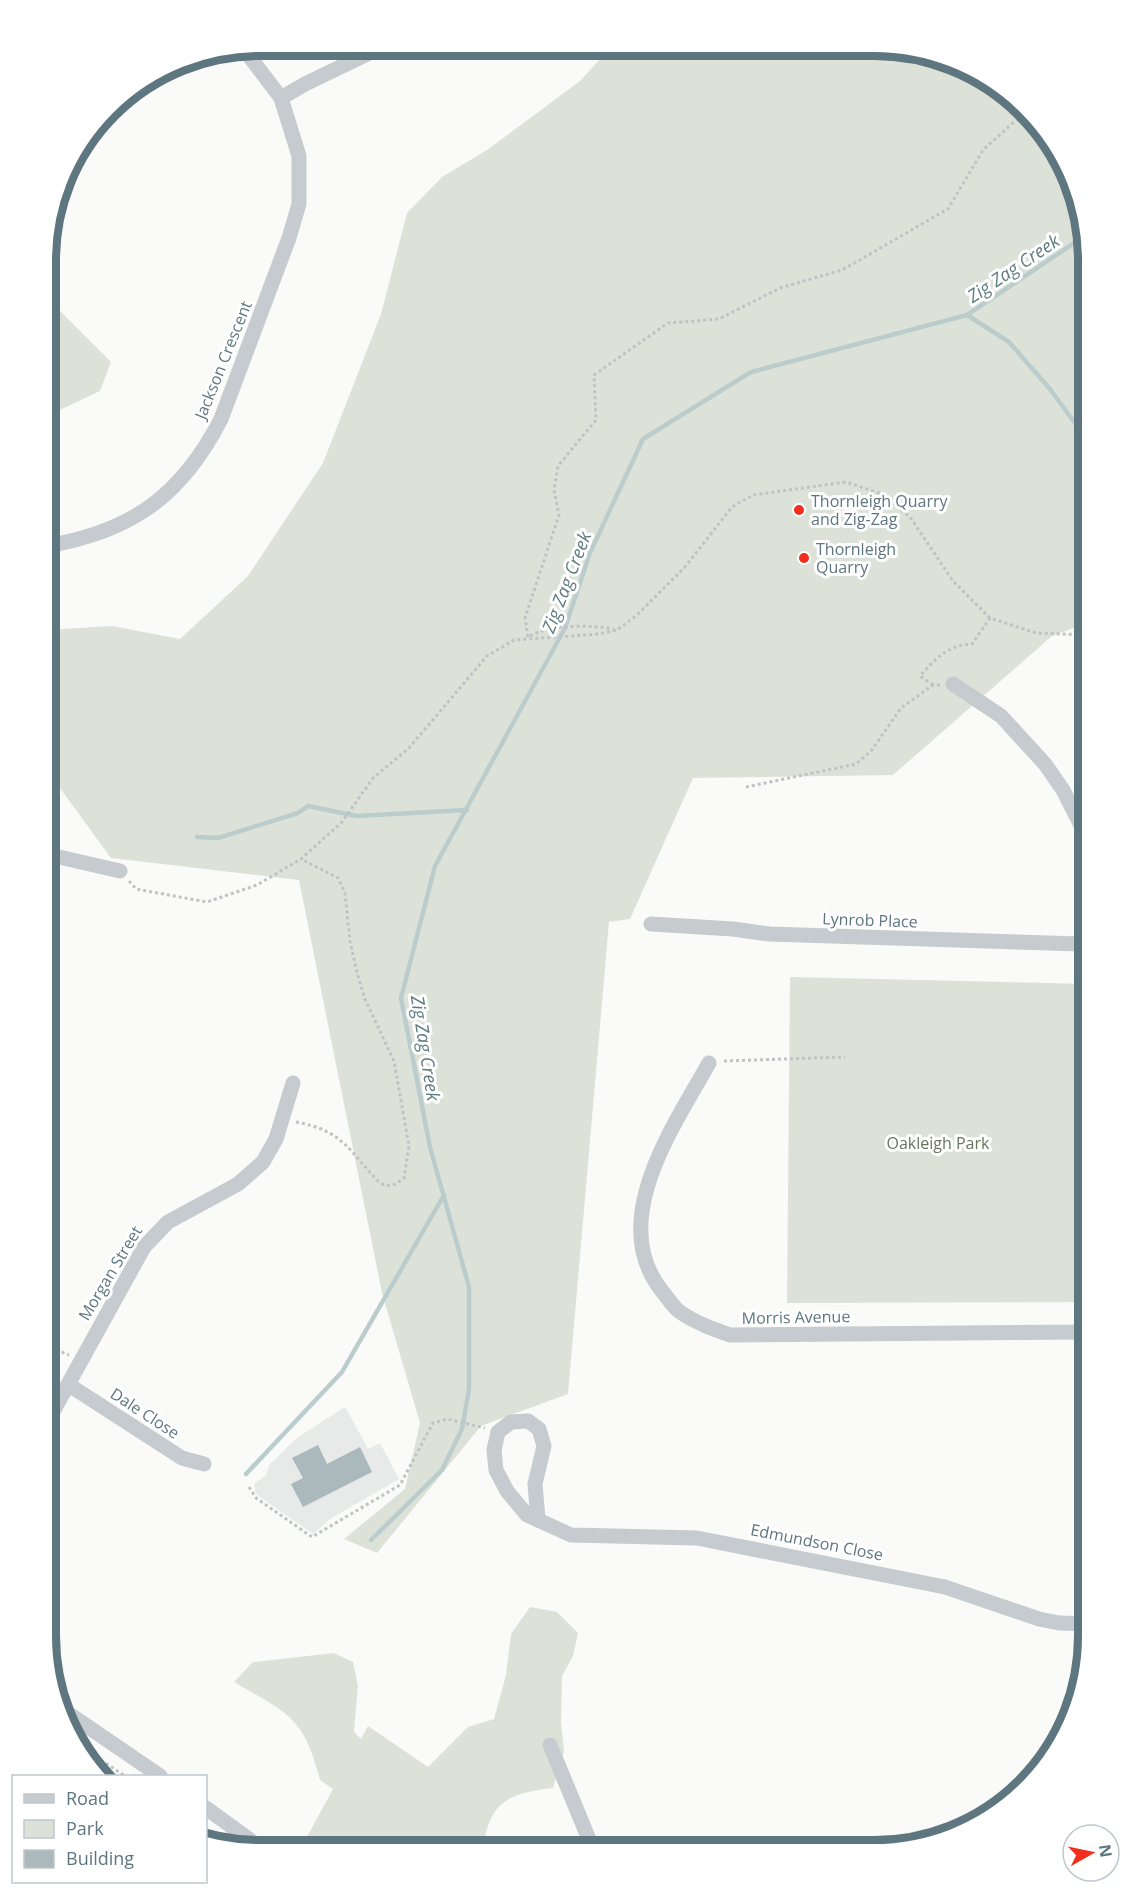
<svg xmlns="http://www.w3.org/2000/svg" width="1133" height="1895" viewBox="0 0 1133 1895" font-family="'Open Sans',sans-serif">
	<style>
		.built { fill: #e8eae9 }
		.green { fill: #dde2d8 }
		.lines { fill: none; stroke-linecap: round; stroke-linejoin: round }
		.stream { stroke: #bbcccd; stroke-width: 4.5 }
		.building { fill: #abb8bc }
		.path { stroke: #bfc3c5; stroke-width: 3; stroke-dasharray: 3 3; stroke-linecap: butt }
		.minor { stroke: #c5cbce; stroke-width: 15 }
		.poi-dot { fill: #f22e1f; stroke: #fff; stroke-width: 2 }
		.labels { text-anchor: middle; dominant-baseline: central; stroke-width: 6; stroke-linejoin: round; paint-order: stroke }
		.street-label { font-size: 16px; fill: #5e767f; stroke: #fff }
		.poi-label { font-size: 16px; fill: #5e767f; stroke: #fff; text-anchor: start }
		.park-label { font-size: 16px; fill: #66775e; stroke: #fff }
		.water-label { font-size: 18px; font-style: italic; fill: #5e7b7e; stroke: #fff }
		.rim { fill: none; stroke: #5e767f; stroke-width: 8 }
	</style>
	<rect width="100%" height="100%" fill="#fafaf8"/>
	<!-- built -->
	<path class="built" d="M345,1407l23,42 12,-6 19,36 -69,40 -17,15 -57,-40 -2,-10 12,-9 4,-11 28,-27z"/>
	<!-- green -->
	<g class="green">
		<path d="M612,46l289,1 103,43 68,88 16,82v363l-36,13 -159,139 -200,3 -63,141 -21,3 -41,472 -87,32 -104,127 -33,-14 61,-50 15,-66 -38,-130 -83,-413 -188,-22 -65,-89v-139l66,-4 68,13 68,-63 75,-113 58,-149 26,-101 35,-36 45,-27 93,-69z"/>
		<path d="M51,302l60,60 -11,29 -53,25v-113z"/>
		<path d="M790,977l298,7v318l-301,1z"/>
		<path d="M530,1607l27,5 21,21 -5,23 -11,20 -1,46 3,29 -11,37c-45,5 -64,14 -70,61l-182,-1 32,-59 -13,-9c-16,-64 -33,-67 -86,-98l19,-20 81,-9 19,9 5,24 -4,46 7,7 7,-13 60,41 40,-40 26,-8 12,-44 5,-41z"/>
	</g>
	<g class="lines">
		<!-- stream -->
		<g class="stream">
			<path d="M967,315l42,27 41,47 38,52"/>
			<path d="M197,837l21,1 80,-25 10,-7 49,10 110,-6"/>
			<path d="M246,1474l96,-102 102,-177"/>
			<path d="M371,1540l71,-70 20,-41 7,-40v-102l-39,-140 -29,-149 34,-132 130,-238 25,-75 53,-114 108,-67 216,-57 116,-78"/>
		</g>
	</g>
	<!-- building -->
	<path class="building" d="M318,1445l9,19 33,-17 12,25 -69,35 -12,-23 12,-6 -11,-20z"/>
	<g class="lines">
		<!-- path -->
		<g class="path">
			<path d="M530,636c21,-12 60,-11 84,-7"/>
			<path d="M528,637l-3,-19 34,-103 -5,-25 4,-24 38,-46 -2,-45 74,-52 51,-4 61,-31 62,-18 106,-61 35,-59 40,-36"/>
			<path d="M933,685l-13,-9c16,-18 28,-31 52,-32l18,-26"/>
			<path d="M746,787l110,-23 15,-13 30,-43 32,-23h8"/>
			<path d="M129,881l7,8 71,13 50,-17 44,-26 41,-37 31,-44 36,-30 78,-92 27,-16 85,-6 18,-4 19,-14 49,-49 47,-60 21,-12 93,-13 33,11 31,24 43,64 37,37 46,15 52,2"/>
			<path d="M724,1061l121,-4"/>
			<path d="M296,1122c49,9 53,30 84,61 10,5 15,2 24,-5l5,-32 -15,-85 -29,-62 -8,-26 -7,-32 -5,-48 -7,-15 -37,-19"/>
			<path d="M45,1345l24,10"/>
			<path d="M249,1487l7,11 56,39 88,-52 33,-62 14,-4 38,9"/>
			<path d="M86,1750l39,26"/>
			<path d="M206,1833l16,11"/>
		</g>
		<!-- minor -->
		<g class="minor">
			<path d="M243,48l38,50 24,-14 81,-39"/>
			<path d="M46,546c86,-14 136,-51 175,-127l68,-181 10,-34v-48l-18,-58"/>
			<path d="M953,684l48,32 44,48 18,26 25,49"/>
			<path d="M46,854l74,17"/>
			<path d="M651,924l82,5 36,5 311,10 8,-2"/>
			<path d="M709,1063c-35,63 -103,158 -47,228 6,7 11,16 18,21 16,11 33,17 50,23l358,-3"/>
			<path d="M69,1385l113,73 22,6"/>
			<path d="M45,1426l99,-179 24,-25 70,-38 25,-22 13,-23 17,-56"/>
			<path d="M538,1519l-3,-35 9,-38 -5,-17 -11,-8 -17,1 -13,10 -4,18 2,20 11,21 20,24 44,20 126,3 248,49 94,32 20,4 29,1"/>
			<path d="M59,1707l101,69"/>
			<path d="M550,1745l43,104"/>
			<path d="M206,1808l55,40"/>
		</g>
	</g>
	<!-- markers -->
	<g class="poi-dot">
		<circle cx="799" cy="510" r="6"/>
		<circle cx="804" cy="558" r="6"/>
	</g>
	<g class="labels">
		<!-- street labels -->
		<g class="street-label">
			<text transform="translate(223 360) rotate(-68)">Jackson Crescent</text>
			<text transform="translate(870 920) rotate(2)">Lynrob Place</text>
			<text transform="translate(110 1273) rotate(-59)">Morgan Street</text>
			<text transform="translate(796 1317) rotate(-1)">Morris Avenue</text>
			<text transform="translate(145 1413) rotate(33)">Dale Close</text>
			<text transform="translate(817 1542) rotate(11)">Edmundson Close</text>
		</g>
		<!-- poi labels -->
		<g class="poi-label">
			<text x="811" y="501">Thornleigh Quarry<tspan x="811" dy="18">and Zig-Zag</tspan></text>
			<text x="816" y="549">Thornleigh<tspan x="816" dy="18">Quarry</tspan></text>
		</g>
		<!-- park labels -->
		<g class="park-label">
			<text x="938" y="1143">Oakleigh Park</text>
		</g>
		<!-- water labels -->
		<g class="water-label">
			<text transform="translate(1013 268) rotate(-34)">Zig Zag Creek</text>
			<text transform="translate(566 582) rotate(-69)">Zig Zag Creek</text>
			<text transform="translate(426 1048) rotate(81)">Zig Zag Creek</text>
		</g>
	</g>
	<!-- crop -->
	<path d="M0 0H1133V1895H0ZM260 56H874A204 204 0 0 1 1078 260V1636A204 204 0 0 1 874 1840H260A204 204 0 0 1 56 1636V260A204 204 0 0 1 260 56Z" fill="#fff" fill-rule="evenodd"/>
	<path class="rim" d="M260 56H874A204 204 0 0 1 1078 260V1636A204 204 0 0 1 874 1840H260A204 204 0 0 1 56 1636V260A204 204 0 0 1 260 56Z"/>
	<!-- legend -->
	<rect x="12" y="1775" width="195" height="108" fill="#ffffff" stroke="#bfc8cc" stroke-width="1.5"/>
	<rect x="24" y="1794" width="30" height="9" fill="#c5cbce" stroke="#bfc8cc" stroke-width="1.5"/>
	<text x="66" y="1805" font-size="18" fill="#5e767f">Road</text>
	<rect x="24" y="1820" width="30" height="18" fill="#dde2d8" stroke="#bfc8cc" stroke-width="1.5"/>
	<text x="66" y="1835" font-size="18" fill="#5e767f">Park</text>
	<rect x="24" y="1850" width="30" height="18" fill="#abb8bc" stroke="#bfc8cc" stroke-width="1.5"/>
	<text x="66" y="1865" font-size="18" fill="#5e767f">Building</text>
	<!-- north arrow -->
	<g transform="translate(1091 1853) rotate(81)"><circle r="28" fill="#ffffff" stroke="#bfc8cc" stroke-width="1.5"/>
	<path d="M0-4.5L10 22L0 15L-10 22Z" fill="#f22e1f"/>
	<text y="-9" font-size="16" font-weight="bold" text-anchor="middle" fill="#5e767f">N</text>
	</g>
</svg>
